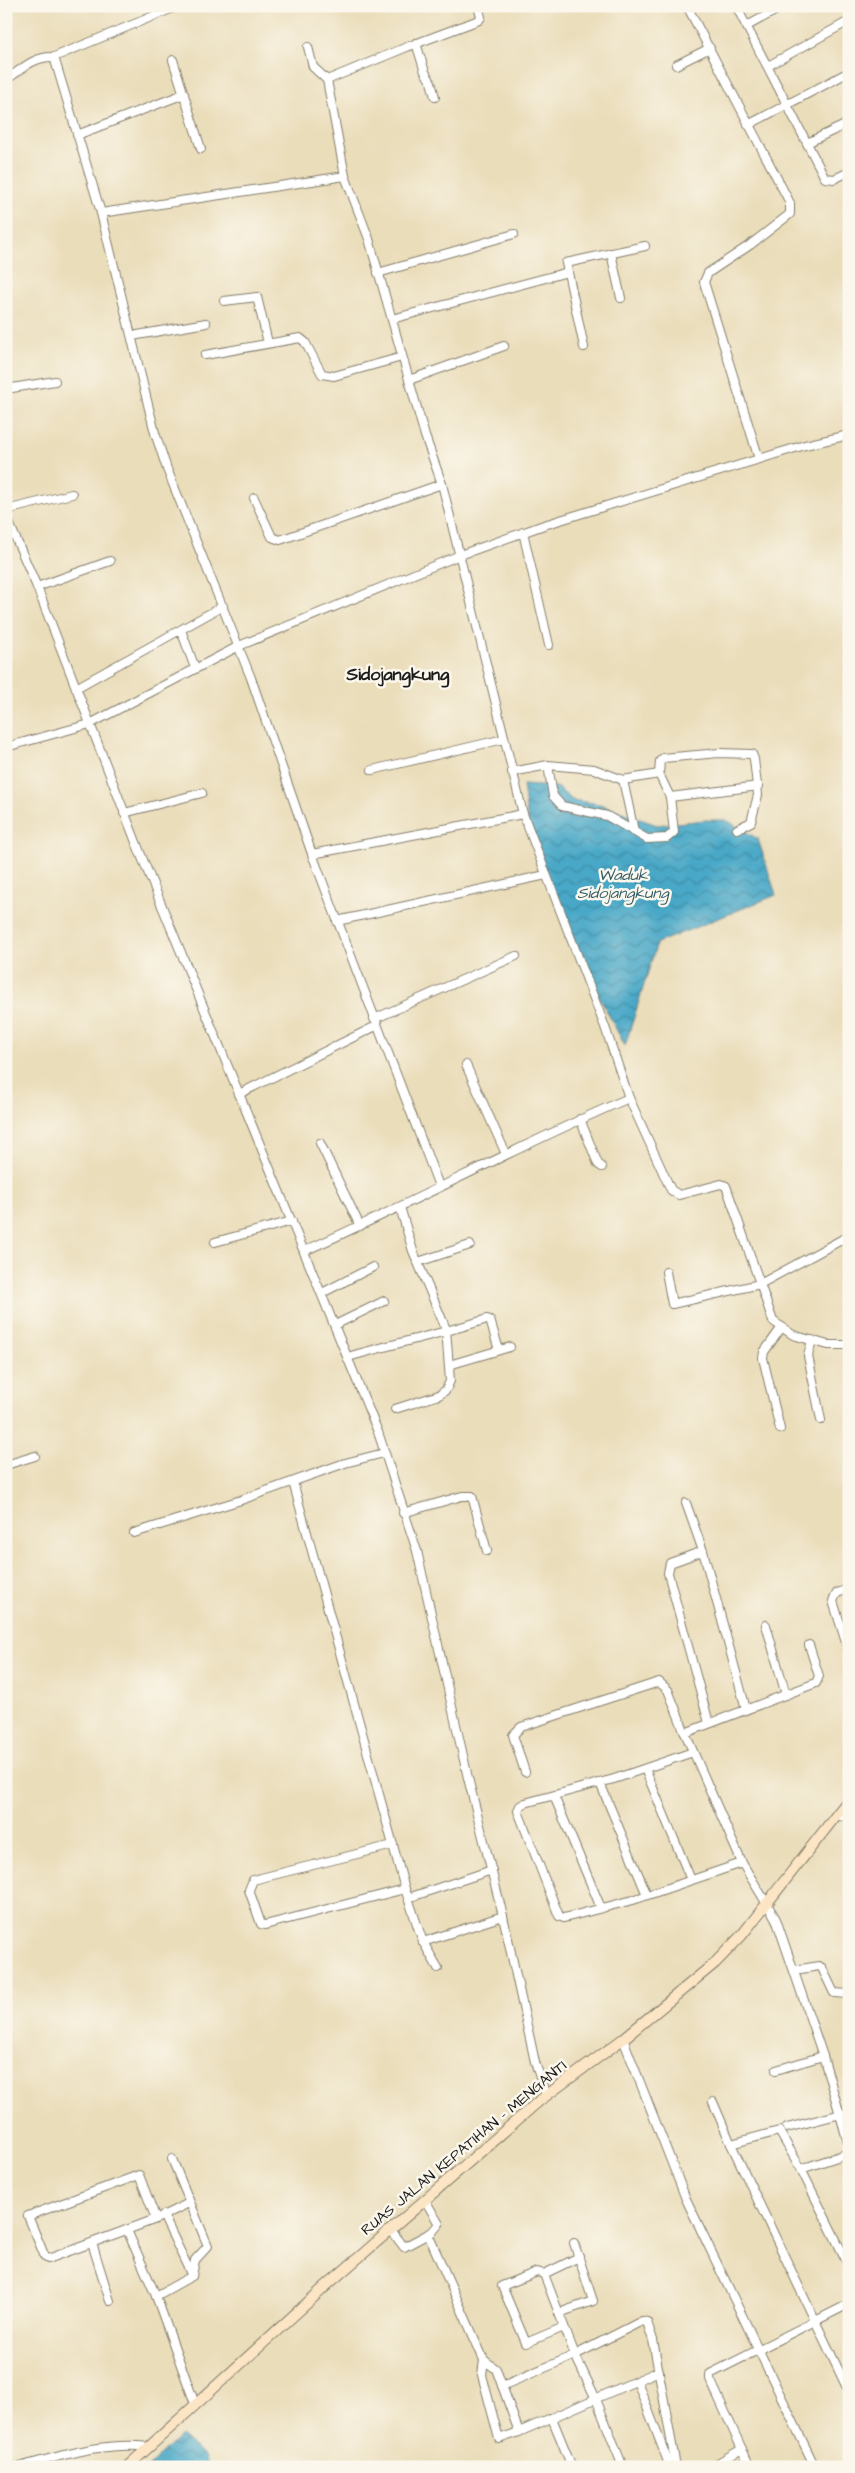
<svg xmlns="http://www.w3.org/2000/svg" width="855" height="2473" viewBox="0 0 855 2473" font-family="'Architects Daughter',sans-serif">
	<style>
		.water { fill: url(#water-waves); stroke: #326272 }
		.lines { fill: none; stroke-linecap: round; stroke-linejoin: round }
		.street-casing { stroke: #837c6b; stroke-width: 10 }
		.secondary-casing { stroke: #837c6b; stroke-width: 12 }
		.street { stroke: #fff; stroke-width: 8 }
		.secondary { stroke: #fce5c4; stroke-width: 10 }
		.labels { text-anchor: middle; dominant-baseline: central; stroke-width: 5; stroke-linejoin: round; paint-order: stroke }
		.street-label { font-size: 15px; fill: #1c1c1c; stroke: #fbf7ec }
		.water-label { font-size: 16px; font-style: italic; fill: #305b69; stroke: #fbf7ec }
		.quarter-label { font-size: 18px; font-weight: bold; fill: #1c1c1c; stroke: #fbf7ec }
	</style>
	<defs>
		<pattern id="water-waves" width="16" height="10" patternUnits="userSpaceOnUse" patternTransform="scale(1.25)"><rect width="16" height="10" fill="#48a8c7"/><path d="M0 5q4-4 8 0t8 0" fill="none" stroke="#3b88a1"/></pattern>
	</defs>
	<rect width="100%" height="100%" fill="#fbf7ec"/>
	<filter id="ink" filterUnits="userSpaceOnUse"><feTurbulence type="fractalNoise" baseFrequency=".02" numOctaves="2"/><feDisplacementMap in="SourceGraphic" scale="10" xChannelSelector="R" yChannelSelector="G"/><feConvolveMatrix kernelMatrix="1 2 1 2 8 2 1 2 1" color-interpolation-filters="sRGB"/></filter>
	<filter id="wash" filterUnits="userSpaceOnUse"><feTurbulence type="fractalNoise" baseFrequency=".0096" numOctaves="4" result="noise"/><feDisplacementMap in="SourceGraphic" scale="20" xChannelSelector="R" yChannelSelector="G"/><feGaussianBlur stdDeviation="1.12" result="paint"/><feColorMatrix in="noise" values="0 0 0 0 0 0 0 0 0 0 0 0 0 0 0 0 0 1.4 0 .05"/><feComposite in="paint" operator="in"/></filter>
	<g filter="url(#wash)">
		<rect width="100%" height="100%" fill="#eaddba"/>
		<!-- water -->
		<g class="water">
			<path d="M523,785l34,2 15,13 28,4 57,21 48,-5h21l32,19 18,56 -119,48 -32,103 -46,-88 -50,-127z"/>
			<path d="M180,2436l25,21 4,10h-61z"/>
		</g>
	</g>
	<g filter="url(#ink)">
		<g class="lines">
			<!-- street casing -->
			<g class="street-casing">
				<g id="street">
					<path d="M687,6l103,197v11l-40,31 -42,28 -4,9 55,177"/>
					<path d="M736,6l89,172 9,1 15,-7"/>
					<path d="M747,26l37,-20"/>
					<path d="M416,43l9,29 6,10 4,15"/>
					<path d="M308,47l5,20 14,13 18,96 24,63 56,197 17,48 81,330 82,213 24,71 42,92 8,5 42,-11 5,2 47,135 20,14 35,10h21"/>
					<path d="M54,57l47,156 54,220 12,36 84,209 61,176 127,332"/>
					<path d="M173,60l28,89"/>
					<path d="M676,65l34,-17"/>
					<path d="M768,66l81,-45"/>
					<path d="M6,80c16,-11 28,-24 48,-23l124,-51"/>
					<path d="M327,80l80,-33 72,-27 2,-3 -3,-11"/>
					<path d="M748,125l101,-53"/>
					<path d="M77,135l107,-41"/>
					<path d="M807,143l42,-20"/>
					<path d="M101,213l244,-37"/>
					<path d="M611,253l10,45"/>
					<path d="M378,273l136,-39"/>
					<path d="M224,301l33,-4 11,46"/>
					<path d="M392,319l176,-47"/>
					<path d="M132,336l74,-13"/>
					<path d="M584,347l-18,-84 79,-17"/>
					<path d="M205,355l95,-17 5,4 17,32 12,2 68,-19"/>
					<path d="M409,380l95,-34"/>
					<path d="M6,389l49,-8"/>
					<path d="M254,498l18,39 8,3 162,-56"/>
					<path d="M6,510l66,-16"/>
					<path d="M6,516l31,71 104,268 237,577 39,119 51,227 35,138 32,146 11,34"/>
					<path d="M523,532l26,113"/>
					<path d="M37,587l73,-26"/>
					<path d="M181,630l14,38"/>
					<path d="M76,688l147,-82"/>
					<path d="M6,747l84,-23 149,-78 221,-91 84,-30 261,-80 44,-10"/>
					<path d="M372,770l132,-31"/>
					<path d="M512,772l36,-7 5,31 9,10 45,10 40,23 20,-1 7,-6 -4,-35 -11,-23 -36,6 -29,-11 -46,-4"/>
					<path d="M659,774l1,-13 3,-3 56,-5 33,1 2,5 4,36 -7,27 -14,7"/>
					<path d="M623,780l11,51"/>
					<path d="M670,797l89,-11"/>
					<path d="M124,813l78,-20"/>
					<path d="M312,854l211,-40"/>
					<path d="M337,921l209,-46"/>
					<path d="M374,1019l142,-63"/>
					<path d="M466,1065l40,89"/>
					<path d="M239,1094l137,-68"/>
					<path d="M580,1119l18,45 4,3"/>
					<path d="M320,1143l40,83"/>
					<path d="M215,1242l77,-21"/>
					<path d="M304,1251c110,-48 215,-106 325,-153"/>
					<path d="M418,1262l52,-17"/>
					<path d="M666,1272l6,32 88,-20 83,-45"/>
					<path d="M322,1293l51,-26"/>
					<path d="M335,1325l49,-24"/>
					<path d="M812,1340l-4,16 13,64"/>
					<path d="M348,1357c47,-14 94,-23 139,-38l3,1 9,30"/>
					<path d="M449,1365l61,-18"/>
					<path d="M395,1409l44,-14 7,-5 4,-9 -4,-52 -33,-78 -13,-44"/>
					<path d="M780,1429l-17,-71 1,-6 18,-25"/>
					<path d="M6,1465l29,-9"/>
					<path d="M293,1482l100,363 -140,35 -4,10 12,34 4,1 140,-36 18,53"/>
					<path d="M686,1503l17,48 43,158"/>
					<path d="M403,1513l59,-17h10l15,55"/>
					<path d="M134,1533l107,-33 104,-37 39,-10"/>
					<path d="M703,1551l-33,12 -2,10 41,150"/>
					<path d="M849,1589l-12,4 -4,8 16,51"/>
					<path d="M766,1625l20,70"/>
					<path d="M809,1645l10,31 -3,7 -131,50 57,130 34,56 47,137 26,90"/>
					<path d="M693,1752l-79,27 -89,24 -5,3 -2,5 41,105 5,2 69,-18 109,-37"/>
					<path d="M645,1769l46,111"/>
					<path d="M525,1772l-12,-37 8,-8 138,-45 9,8 17,43"/>
					<path d="M600,1783l47,112"/>
					<path d="M554,1796l47,112"/>
					<path d="M836,1815l13,3"/>
					<path d="M393,1845l12,44"/>
					<path d="M408,1898l84,-28"/>
					<path d="M438,1968l-15,-26 80,-26"/>
					<path d="M795,1970l24,-4 3,2 12,25 15,1"/>
					<path d="M623,2039l63,160 129,268"/>
					<path d="M776,2070l47,-14"/>
					<path d="M713,2102l18,42 118,248"/>
					<path d="M787,2128l54,-14"/>
					<path d="M731,2144l48,-13 22,38 48,97"/>
					<path d="M801,2169l48,-16"/>
					<path d="M163,2215l29,61"/>
					<path d="M156,2219l-17,-44 -111,41 17,41 3,2 108,-40 33,-16"/>
					<path d="M127,2230l29,66 39,108"/>
					<path d="M391,2230l13,17 28,-15 7,-8 -14,-24"/>
					<path d="M428,2234l56,126 12,9 23,63 -20,7 -17,-64 2,-15"/>
					<path d="M92,2243l18,58"/>
					<path d="M156,2296l36,-20 3,-16 13,-14 -36,-87"/>
					<path d="M559,2313l34,-12 -19,-58"/>
					<path d="M564,2327l-38,16 -24,-57 35,-14 7,2 35,-17"/>
					<path d="M637,2381l33,86"/>
					<path d="M502,2386l73,-31 -31,-81"/>
					<path d="M552,2418l20,49"/>
					<path d="M519,2432l140,-61"/>
					<path d="M19,2467c43,-11 85,-26 130,-20"/>
					<path d="M623,2467l-27,-68 -21,-44 67,-34 5,1 6,18 23,127"/>
					<path d="M711,2467l31,-18"/>
					<path d="M750,2467l-40,-88v-5l139,-70"/>
				</g>
			</g>
			<!-- secondary casing -->
			<g class="secondary-casing">
				<path id="secondary" d="M127,2467l200,-182 212,-184 84,-62 92,-76 27,-28 107,-136"/>
			</g>
			<!-- street -->
			<use href="#street" class="street"/>
			<!-- secondary -->
			<use href="#secondary" class="secondary"/>
		</g>
	</g>
	<g class="labels">
		<!-- street labels -->
		<g class="street-label">
			<text transform="translate(464 2148) rotate(-40)">RUAS JALAN KEPATIHAN - MENGANTI</text>
		</g>
		<!-- water labels -->
		<g class="water-label">
			<text x="623" y="875">Waduk<tspan x="623" dy="18">Sidojangkung</tspan></text>
		</g>
		<!-- quarter labels -->
		<g class="quarter-label">
			<text x="398" y="674">Sidojangkung</text>
		</g>
	</g>
	<!-- margin -->
	<rect width="855" height="2473" fill="none" stroke="#fbf7ec" stroke-width="25"/>
</svg>
